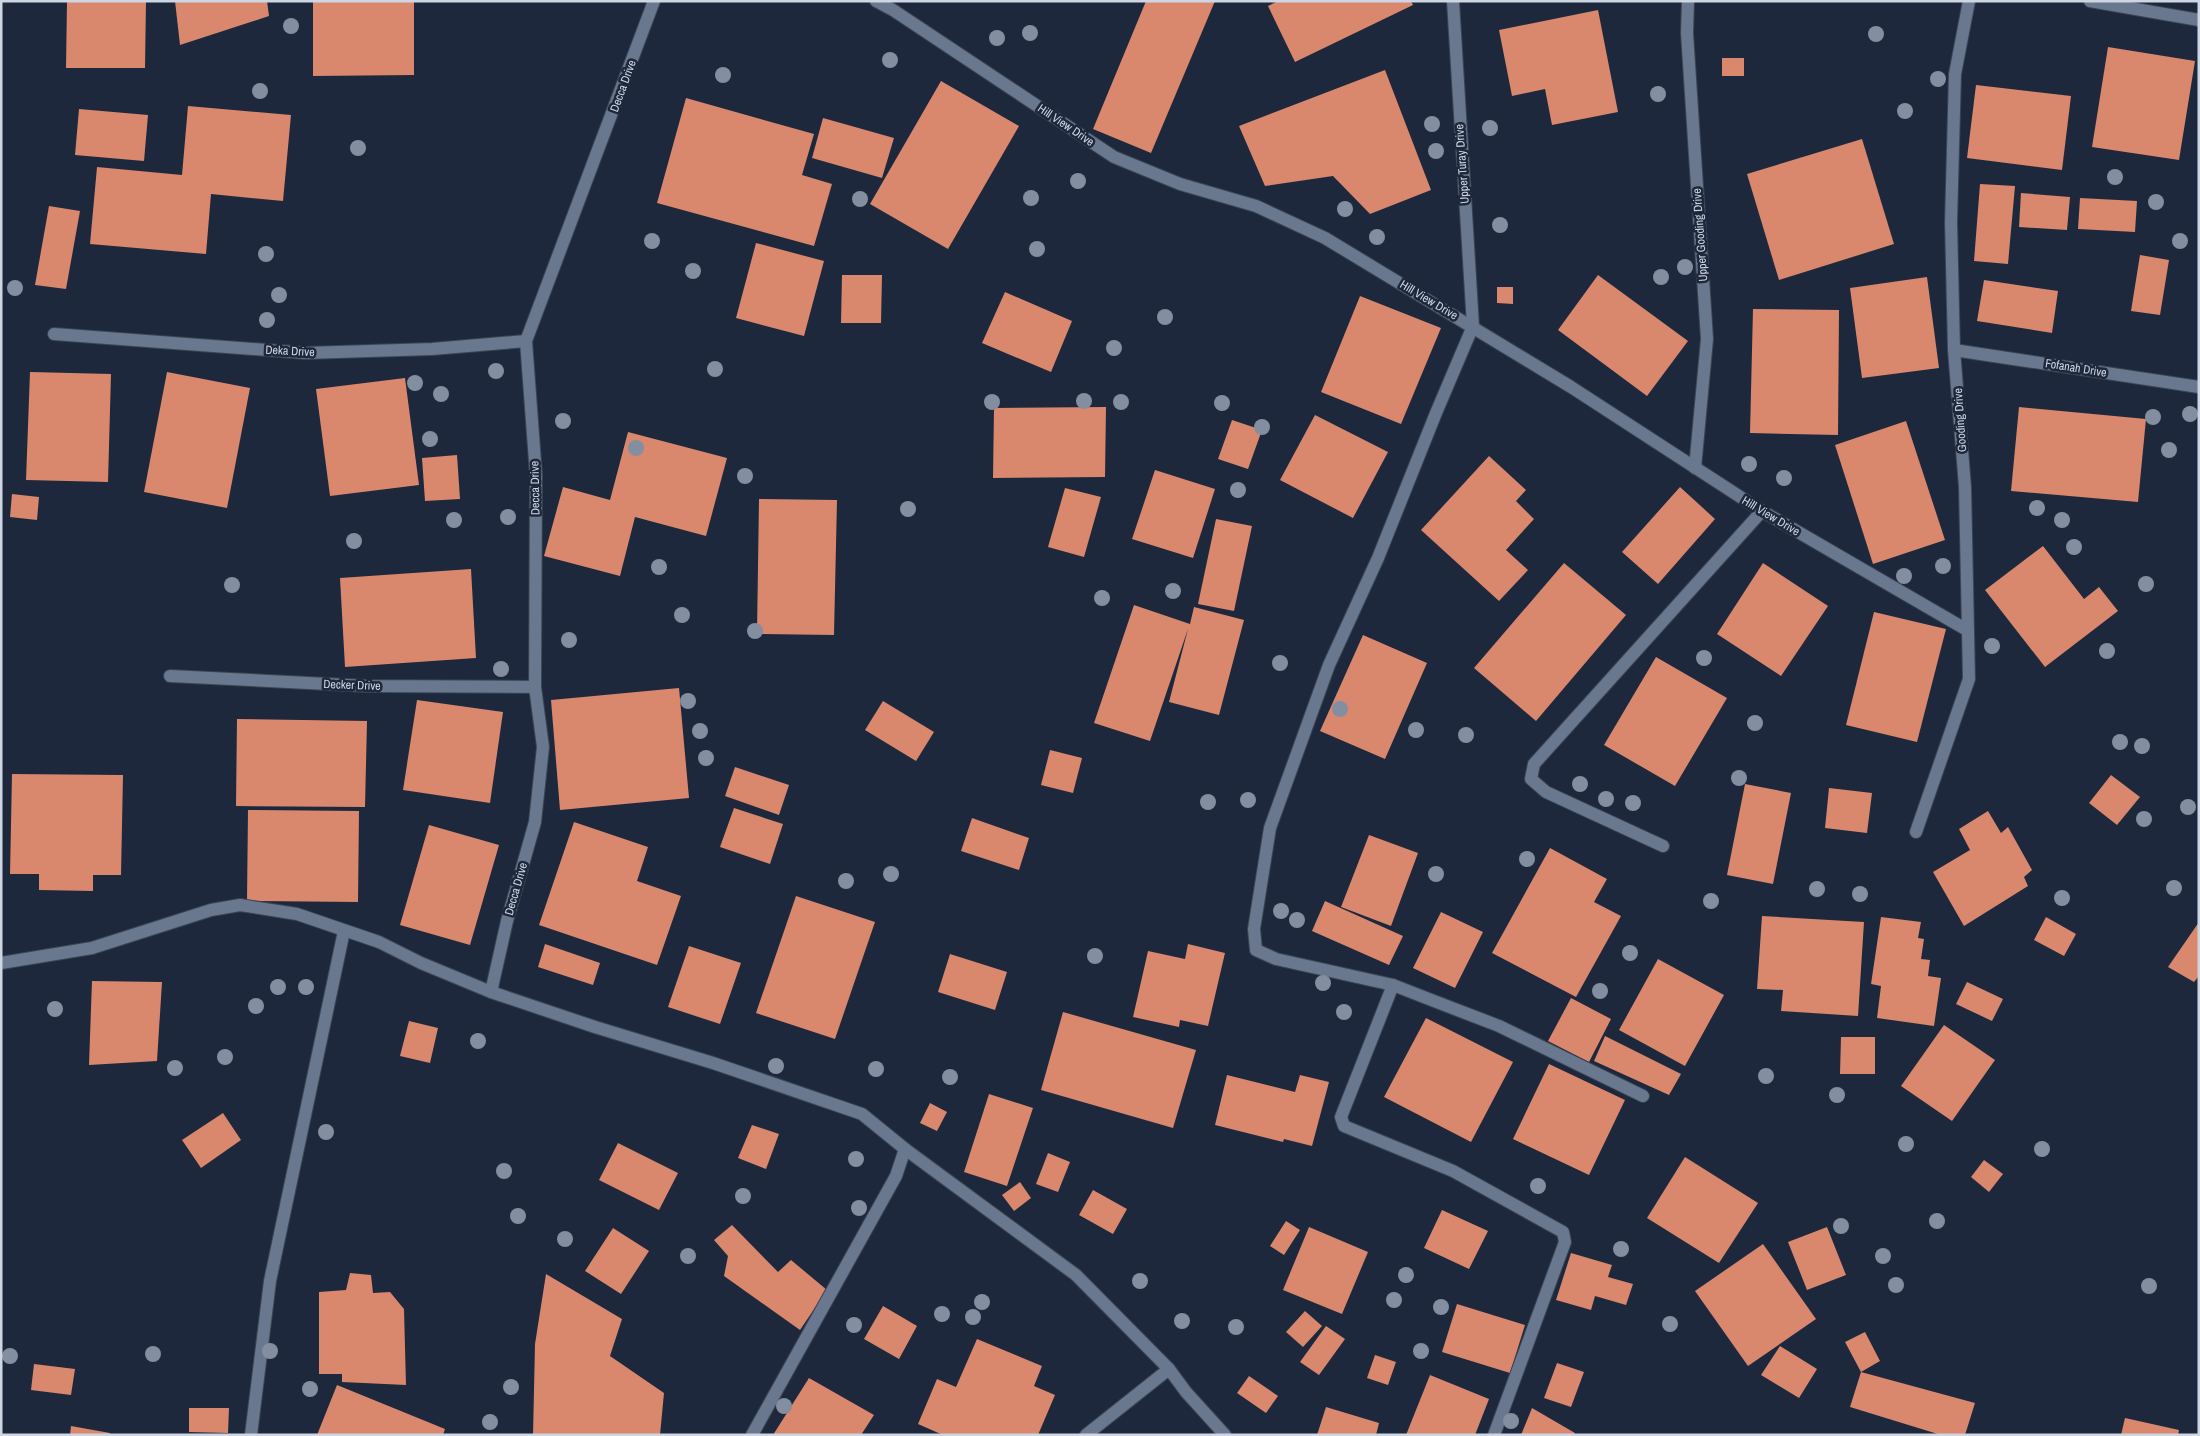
<svg xmlns="http://www.w3.org/2000/svg" width="2200" height="1436" viewBox="0 0 2200 1436" font-family="'Archivo Narrow',sans-serif">
	<style>
		.building { fill: #d9876d }
		.lines { fill: none; stroke-linecap: round; stroke-linejoin: round }
		.minor-casing { stroke: #3b4454; stroke-width: 14 }
		.minor { stroke: #69778f; stroke-width: 12 }
		.tree { fill: #838ea1 }
		.labels { text-anchor: middle; dominant-baseline: central; stroke-width: 5; stroke-linejoin: round; paint-order: stroke }
		.street-label { font-size: 12px; fill: #cfd6e3; stroke: #1d283c }
	</style>
	<rect width="100%" height="100%" fill="#1d283c"/>
	<!-- building -->
	<g class="building">
		<path d="M67,1h79l-1,67h-79z"/>
		<path d="M175,1h92l2,15 -89,29z"/>
		<path d="M313,1h101v74l-101,1z"/>
		<path d="M1146,1h69l-64,152 -58,-24z"/>
		<path d="M1278,1h133l2,4 -118,57 -27,-56z"/>
		<path d="M1598,10l20,102 -66,13 -7,-36 -33,7 -13,-66z"/>
		<path d="M2108,47l87,14 -16,99 -87,-13z"/>
		<rect x="1722" y="58" width="22" height="18"/>
		<path d="M1385,70l46,120 -61,24 -37,-38 -68,10 -26,-60z"/>
		<path d="M941,81l78,45 -71,123 -78,-45z"/>
		<path d="M1976,85l95,11 -9,74 -95,-12z"/>
		<path d="M686,98l128,36 -12,41 30,9 -18,62 -157,-43z"/>
		<path d="M188,106l103,9 -8,86 -72,-7 -5,60 -116,-10 7,-77 85,8z"/>
		<path d="M79,109l69,6 -4,46 -69,-6z"/>
		<path d="M823,118l71,20 -12,40 -70,-20z"/>
		<path d="M1862,139l32,105 -115,36 -32,-106z"/>
		<path d="M1980,184l35,2 -7,78 -34,-3z"/>
		<path d="M2021,193l49,4 -3,33 -48,-3z"/>
		<path d="M2080,198l57,3 -2,31 -57,-3z"/>
		<path d="M49,206l31,5 -14,78 -31,-4z"/>
		<path d="M756,243l68,18 -20,75 -68,-18z"/>
		<path d="M2140,255l29,5 -9,55 -29,-4z"/>
		<path d="M842,275h40l-1,48h-40z"/>
		<path d="M1598,275l90,66 -41,55 -89,-66z"/>
		<path d="M1927,277l12,91 -77,10 -12,-90z"/>
		<path d="M1984,280l74,11 -6,42 -75,-12z"/>
		<path d="M1497,287h16v17l-16,-1z"/>
		<path d="M1005,292l67,29 -21,51 -69,-29z"/>
		<path d="M1360,296l81,32 -40,96 -80,-32z"/>
		<path d="M1753,309l86,1 -1,125 -88,-2z"/>
		<path d="M30,372l81,2 -3,108 -82,-2z"/>
		<path d="M167,372l83,16 -23,120 -83,-16z"/>
		<path d="M405,378l14,107 -89,11 -14,-107z"/>
		<path d="M1106,407l-1,70 -112,1 1,-70z"/>
		<path d="M2019,407l127,12 -8,83 -127,-11z"/>
		<path d="M1315,415l73,37 -35,66 -73,-38z"/>
		<path d="M1232,420l30,10 -14,39 -30,-10z"/>
		<path d="M1906,421l39,119 -72,24 -38,-119z"/>
		<path d="M628,432l99,26 -21,78 -71,-19 -15,59 -76,-20 19,-69 47,13z"/>
		<path d="M457,455l3,44 -35,2 -3,-43z"/>
		<path d="M1489,456l37,34 -10,11 18,18 -28,31 22,20 -29,31 -78,-71z"/>
		<path d="M1155,470l60,19 -22,69 -61,-19z"/>
		<path d="M1680,487l35,32 -57,65 -36,-32z"/>
		<path d="M1065,488l36,9 -17,60 -36,-10z"/>
		<path d="M12,494l27,3 -2,23 -27,-3z"/>
		<path d="M759,499l78,1 -3,135 -77,-1z"/>
		<path d="M1216,519l36,7 -18,85 -36,-7z"/>
		<path d="M2043,546l41,53 15,-12 19,24 -73,56 -60,-77z"/>
		<path d="M1564,563l62,52 -90,106 -62,-53z"/>
		<path d="M1763,563l65,43 -47,70 -64,-42z"/>
		<path d="M471,569l5,89 -131,9 -5,-89z"/>
		<path d="M1134,605l56,19 4,-17 50,13 -25,95 -50,-13 19,-73 -38,112 -56,-18z"/>
		<path d="M1874,612l72,17 -29,113 -71,-17z"/>
		<path d="M1363,635l64,28 -42,96 -65,-28z"/>
		<path d="M1656,657l71,41 -52,88 -71,-41z"/>
		<path d="M679,688l10,110 -129,12 -9,-110z"/>
		<path d="M417,700l86,12 -13,91 -87,-13z"/>
		<path d="M883,701l51,31 -18,29 -51,-31z"/>
		<path d="M237,719l130,2 -2,86 -129,-1z"/>
		<path d="M1050,750l32,8 -9,35 -32,-8z"/>
		<path d="M735,767l54,18 -10,30 -54,-19z"/>
		<path d="M12,774l111,1 -2,100h-28v16l-54,-1v-16h-29z"/>
		<path d="M2111,775l29,22 -23,28 -28,-22z"/>
		<path d="M1745,784l46,9 -18,91 -46,-9z"/>
		<path d="M1829,788l43,5 -5,40 -42,-5z"/>
		<path d="M734,808l49,16 -13,40 -50,-17z"/>
		<path d="M248,810l111,1 -1,91 -111,-1z"/>
		<path d="M1988,811l13,22 7,-6 24,43 -8,7 4,9 -64,40 -31,-54 37,-22 -11,-21z"/>
		<path d="M972,818l57,20 -10,32 -58,-19z"/>
		<path d="M574,822l74,25 -11,34 44,15 -24,69 -118,-40z"/>
		<path d="M429,825l70,20 -29,100 -70,-20z"/>
		<path d="M1369,835l49,18 -27,73 -50,-19z"/>
		<path d="M1550,848l57,31 -13,23 27,14 -45,81 -84,-44z"/>
		<path d="M796,896l79,26 -40,117 -79,-26z"/>
		<path d="M1325,901l78,35 -14,29 -77,-34z"/>
		<path d="M1441,912l42,20 -28,56 -42,-20z"/>
		<path d="M1762,916l102,6 -6,94 -77,-5 2,-21 -26,-1z"/>
		<path d="M1881,917l40,5 -3,16 6,1 -3,20 9,1 -2,16 13,2 -7,48 -57,-8 4,-32 -10,-2z"/>
		<path d="M2046,917l30,17 -12,22 -30,-16z"/>
		<path d="M2199,922v54l-5,6 -26,-15z"/>
		<path d="M545,944l55,19 -7,22 -55,-18z"/>
		<path d="M1188,944l37,9 -17,73 -28,-6 -1,7 -46,-10 15,-66 37,8z"/>
		<path d="M689,946l52,17 -21,61 -52,-17z"/>
		<path d="M950,954l57,18 -12,38 -57,-18z"/>
		<path d="M1658,959l66,36 -39,71 -66,-36z"/>
		<path d="M92,981l70,1 -5,79 -68,4z"/>
		<path d="M1967,982l36,17 -11,22 -36,-17z"/>
		<path d="M1571,998l40,21 -22,43 -41,-21z"/>
		<path d="M1063,1012l133,38 -23,78 -132,-38z"/>
		<path d="M1426,1018l87,44 -42,80 -87,-45z"/>
		<path d="M409,1021l29,7 -8,35 -30,-7z"/>
		<path d="M1944,1025l51,35 -43,61 -51,-35z"/>
		<path d="M1605,1036l76,38 -12,21 -75,-34z"/>
		<path d="M1841,1037h34v37h-35z"/>
		<path d="M1549,1064l76,36 -36,75 -76,-36z"/>
		<path d="M1227,1075l68,17 5,-17 29,7 -17,64 -28,-7 -1,3 -68,-17z"/>
		<path d="M989,1094l44,14 -26,78 -43,-14z"/>
		<path d="M930,1103l17,9 -10,19 -17,-8z"/>
		<path d="M223,1113l18,27 -40,28 -19,-28z"/>
		<path d="M752,1125l27,9 -13,35 -28,-11z"/>
		<path d="M618,1143l60,30 -19,37 -60,-30z"/>
		<path d="M1048,1153l22,9 -12,30 -22,-8z"/>
		<path d="M1685,1157l73,46 -39,60 -72,-45z"/>
		<path d="M1984,1160l19,14 -14,18 -18,-15z"/>
		<path d="M1020,1182l11,16 -17,13 -12,-16z"/>
		<path d="M1093,1190l34,19 -14,25 -34,-19z"/>
		<path d="M1442,1210l46,21 -19,38 -45,-21z"/>
		<path d="M1286,1221l14,9 -16,25 -14,-9z"/>
		<path d="M732,1225l46,47 13,-12 36,30 -27,40 -76,-54 4,-20 -14,-16z"/>
		<path d="M1309,1227l59,25 -26,62 -59,-24z"/>
		<path d="M1827,1227l19,48 -39,15 -19,-48z"/>
		<path d="M613,1228l36,23 -28,43 -36,-23z"/>
		<path d="M1763,1244l53,75 -68,47 -53,-75z"/>
		<path d="M1571,1253l41,12 -4,12 25,7 -7,21 -31,-9 -4,14 -35,-10z"/>
		<path d="M350,1273l21,2 2,18 17,-1 14,17 2,76 -64,-3v-8h-23v-82l27,-2z"/>
		<path d="M546,1274l76,45 -12,37 54,37 -4,42h-127l2,-91z"/>
		<path d="M1457,1304l68,21 -15,48 -68,-21z"/>
		<path d="M883,1306l34,20 -18,33 -35,-20z"/>
		<path d="M1305,1311l17,15 -19,21 -17,-15z"/>
		<path d="M1326,1326l19,13 -26,36 -19,-13z"/>
		<path d="M1865,1332l15,29 -19,11 114,31 -10,32h-24l-91,-28 11,-35 -16,-30z"/>
		<path d="M977,1339l65,27 -8,20 21,9 -17,40h-95l-25,-11 19,-45 19,8z"/>
		<path d="M1780,1346l37,23 -18,29 -38,-23z"/>
		<path d="M1375,1355l21,7 -8,23 -21,-7z"/>
		<path d="M1557,1363l27,9 -13,35 -27,-9z"/>
		<path d="M34,1364l41,5 -4,26 -40,-5z"/>
		<path d="M1430,1375l59,24 -14,36h-69z"/>
		<path d="M1249,1376l29,20 -12,17 -29,-20z"/>
		<path d="M809,1378l65,37 -13,20h-88z"/>
		<path d="M337,1385l108,44 -2,6h-126z"/>
		<path d="M1326,1407l53,16 -3,12h-59z"/>
		<path d="M189,1408h40l-1,25 -39,-1z"/>
		<path d="M1532,1408l43,25 -1,2h-53z"/>
		<path d="M2125,1418l54,12 -1,5h-57z"/>
		<path d="M71,1426l39,7v2h-40z"/>
	</g>
	<g class="lines">
		<!-- minor casing -->
		<g class="minor-casing">
			<g id="minor">
				<path d="M876,1l17,9 221,147 66,27 76,22 69,32 246,149 191,124 205,119"/>
				<path d="M1453,1l20,325 -37,87 -58,145 -49,107 -59,163 -16,101 2,21 20,9 117,26 41,16 65,25 144,70"/>
				<path d="M1688,1l-1,32 20,306 -12,129"/>
				<path d="M2090,1l109,19"/>
				<path d="M54,334l252,19 126,-4 94,-8"/>
				<path d="M1954,350l245,37"/>
				<path d="M170,676l197,10 168,1"/>
				<path d="M1916,832l53,-153 -4,-192 -11,-137 -3,-128 4,-148 14,-73"/>
				<path d="M1663,846l-117,-54 -15,-13 3,-15 228,-253"/>
				<path d="M1,963l91,-15 119,-38 29,-5 57,9 82,28 42,21 70,29 104,35 118,36 149,51 43,35 171,126 93,94 17,23 39,43"/>
				<path d="M1393,985l-52,132 3,9 109,45 110,61 2,10 -71,193"/>
				<path d="M491,992l16,-71 28,-99 8,-75 -8,-60 1,-212 -10,-134 128,-340"/>
				<path d="M251,1435l19,-154 74,-350"/>
				<path d="M752,1435l144,-259 9,-27"/>
				<path d="M1086,1435l83,-66"/>
			</g>
		</g>
		<!-- minor -->
		<use href="#minor" class="minor"/>
	</g>
	<!-- trees -->
	<g class="tree">
		<circle cx="291" cy="26" r="8"/>
		<circle cx="1030" cy="33" r="8"/>
		<circle cx="1876" cy="34" r="8"/>
		<circle cx="997" cy="38" r="8"/>
		<circle cx="890" cy="60" r="8"/>
		<circle cx="723" cy="75" r="8"/>
		<circle cx="1938" cy="79" r="8"/>
		<circle cx="260" cy="91" r="8"/>
		<circle cx="1658" cy="94" r="8"/>
		<circle cx="1905" cy="111" r="8"/>
		<circle cx="1432" cy="124" r="8"/>
		<circle cx="1490" cy="128" r="8"/>
		<circle cx="358" cy="148" r="8"/>
		<circle cx="1436" cy="151" r="8"/>
		<circle cx="2115" cy="177" r="8"/>
		<circle cx="1078" cy="181" r="8"/>
		<circle cx="1031" cy="198" r="8"/>
		<circle cx="860" cy="199" r="8"/>
		<circle cx="2156" cy="202" r="8"/>
		<circle cx="1345" cy="209" r="8"/>
		<circle cx="1500" cy="225" r="8"/>
		<circle cx="1377" cy="237" r="8"/>
		<circle cx="652" cy="241" r="8"/>
		<circle cx="2180" cy="241" r="8"/>
		<circle cx="1037" cy="249" r="8"/>
		<circle cx="266" cy="254" r="8"/>
		<circle cx="1685" cy="267" r="8"/>
		<circle cx="693" cy="271" r="8"/>
		<circle cx="1661" cy="277" r="8"/>
		<circle cx="15" cy="288" r="8"/>
		<circle cx="279" cy="295" r="8"/>
		<circle cx="1165" cy="317" r="8"/>
		<circle cx="267" cy="320" r="8"/>
		<circle cx="1114" cy="348" r="8"/>
		<circle cx="715" cy="369" r="8"/>
		<circle cx="496" cy="371" r="8"/>
		<circle cx="415" cy="383" r="8"/>
		<circle cx="441" cy="394" r="8"/>
		<circle cx="1084" cy="401" r="8"/>
		<circle cx="992" cy="402" r="8"/>
		<circle cx="1121" cy="402" r="8"/>
		<circle cx="1222" cy="403" r="8"/>
		<circle cx="2190" cy="414" r="8"/>
		<circle cx="2153" cy="417" r="8"/>
		<circle cx="563" cy="421" r="8"/>
		<circle cx="1262" cy="427" r="8"/>
		<circle cx="430" cy="439" r="8"/>
		<circle cx="636" cy="448" r="8"/>
		<circle cx="2169" cy="450" r="8"/>
		<circle cx="1749" cy="464" r="8"/>
		<circle cx="745" cy="476" r="8"/>
		<circle cx="1784" cy="478" r="8"/>
		<circle cx="1238" cy="490" r="8"/>
		<circle cx="2037" cy="508" r="8"/>
		<circle cx="908" cy="509" r="8"/>
		<circle cx="508" cy="517" r="8"/>
		<circle cx="454" cy="520" r="8"/>
		<circle cx="2062" cy="520" r="8"/>
		<circle cx="354" cy="541" r="8"/>
		<circle cx="2074" cy="547" r="8"/>
		<circle cx="1943" cy="566" r="8"/>
		<circle cx="659" cy="567" r="8"/>
		<circle cx="1904" cy="576" r="8"/>
		<circle cx="2146" cy="584" r="8"/>
		<circle cx="232" cy="585" r="8"/>
		<circle cx="1173" cy="591" r="8"/>
		<circle cx="1102" cy="598" r="8"/>
		<circle cx="682" cy="615" r="8"/>
		<circle cx="755" cy="631" r="8"/>
		<circle cx="569" cy="640" r="8"/>
		<circle cx="1992" cy="646" r="8"/>
		<circle cx="2107" cy="651" r="8"/>
		<circle cx="1704" cy="658" r="8"/>
		<circle cx="1280" cy="663" r="8"/>
		<circle cx="501" cy="669" r="8"/>
		<circle cx="688" cy="701" r="8"/>
		<circle cx="1340" cy="709" r="8"/>
		<circle cx="1755" cy="723" r="8"/>
		<circle cx="1416" cy="730" r="8"/>
		<circle cx="700" cy="731" r="8"/>
		<circle cx="1466" cy="735" r="8"/>
		<circle cx="2120" cy="742" r="8"/>
		<circle cx="2142" cy="746" r="8"/>
		<circle cx="706" cy="758" r="8"/>
		<circle cx="1739" cy="778" r="8"/>
		<circle cx="1580" cy="784" r="8"/>
		<circle cx="1606" cy="799" r="8"/>
		<circle cx="1248" cy="800" r="8"/>
		<circle cx="1208" cy="802" r="8"/>
		<circle cx="1633" cy="803" r="8"/>
		<circle cx="2188" cy="807" r="8"/>
		<circle cx="2144" cy="819" r="8"/>
		<circle cx="1527" cy="859" r="8"/>
		<circle cx="891" cy="874" r="8"/>
		<circle cx="1436" cy="874" r="8"/>
		<circle cx="846" cy="881" r="8"/>
		<circle cx="2174" cy="888" r="8"/>
		<circle cx="1817" cy="889" r="8"/>
		<circle cx="1860" cy="894" r="8"/>
		<circle cx="2062" cy="898" r="8"/>
		<circle cx="1711" cy="901" r="8"/>
		<circle cx="1281" cy="911" r="8"/>
		<circle cx="1297" cy="920" r="8"/>
		<circle cx="1630" cy="953" r="8"/>
		<circle cx="1095" cy="956" r="8"/>
		<circle cx="1323" cy="983" r="8"/>
		<circle cx="278" cy="987" r="8"/>
		<circle cx="306" cy="987" r="8"/>
		<circle cx="1600" cy="991" r="8"/>
		<circle cx="256" cy="1006" r="8"/>
		<circle cx="55" cy="1009" r="8"/>
		<circle cx="1344" cy="1012" r="8"/>
		<circle cx="478" cy="1041" r="8"/>
		<circle cx="225" cy="1057" r="8"/>
		<circle cx="776" cy="1066" r="8"/>
		<circle cx="175" cy="1068" r="8"/>
		<circle cx="876" cy="1069" r="8"/>
		<circle cx="1766" cy="1076" r="8"/>
		<circle cx="950" cy="1077" r="8"/>
		<circle cx="1837" cy="1095" r="8"/>
		<circle cx="326" cy="1132" r="8"/>
		<circle cx="1906" cy="1144" r="8"/>
		<circle cx="2042" cy="1149" r="8"/>
		<circle cx="856" cy="1159" r="8"/>
		<circle cx="504" cy="1171" r="8"/>
		<circle cx="1538" cy="1186" r="8"/>
		<circle cx="743" cy="1196" r="8"/>
		<circle cx="859" cy="1208" r="8"/>
		<circle cx="518" cy="1216" r="8"/>
		<circle cx="1937" cy="1221" r="8"/>
		<circle cx="1841" cy="1226" r="8"/>
		<circle cx="565" cy="1239" r="8"/>
		<circle cx="1621" cy="1249" r="8"/>
		<circle cx="688" cy="1256" r="8"/>
		<circle cx="1883" cy="1256" r="8"/>
		<circle cx="1406" cy="1275" r="8"/>
		<circle cx="1140" cy="1281" r="8"/>
		<circle cx="1896" cy="1285" r="8"/>
		<circle cx="2149" cy="1286" r="8"/>
		<circle cx="1394" cy="1300" r="8"/>
		<circle cx="982" cy="1302" r="8"/>
		<circle cx="1441" cy="1307" r="8"/>
		<circle cx="942" cy="1314" r="8"/>
		<circle cx="973" cy="1317" r="8"/>
		<circle cx="1182" cy="1321" r="8"/>
		<circle cx="1670" cy="1324" r="8"/>
		<circle cx="854" cy="1325" r="8"/>
		<circle cx="1236" cy="1327" r="8"/>
		<circle cx="270" cy="1351" r="8"/>
		<circle cx="1421" cy="1351" r="8"/>
		<circle cx="153" cy="1354" r="8"/>
		<circle cx="10" cy="1356" r="8"/>
		<circle cx="511" cy="1387" r="8"/>
		<circle cx="310" cy="1389" r="8"/>
		<circle cx="784" cy="1406" r="8"/>
		<circle cx="1511" cy="1421" r="8"/>
		<circle cx="490" cy="1422" r="8"/>
	</g>
	<g class="labels">
		<!-- street labels -->
		<g class="street-label">
			<text transform="translate(623 86) rotate(-70)">Decca Drive</text>
			<text transform="translate(1066 125) rotate(34)">Hill View Drive</text>
			<text transform="translate(1462 164) rotate(-94)">Upper Turay Drive</text>
			<text transform="translate(1700 235) rotate(-94)">Upper Gooding Drive</text>
			<text transform="translate(1429 300) rotate(31)">Hill View Drive</text>
			<text transform="translate(290 351) rotate(3)">Deka Drive</text>
			<text transform="translate(2076 368) rotate(9)">Fofanah Drive</text>
			<text transform="translate(1960 420) rotate(-94)">Gooding Drive</text>
			<text transform="translate(535 488) rotate(-91)">Decca Drive</text>
			<text transform="translate(1771 516) rotate(31)">Hill View Drive</text>
			<text transform="translate(352 685) rotate(2)">Decker Drive</text>
			<text transform="translate(516 889) rotate(-74)">Decca Drive</text>
		</g>
	</g>
	<!-- border -->
	<rect width="2200" height="1436" fill="none" stroke="#cfd6e3" stroke-width="5"/>
</svg>
